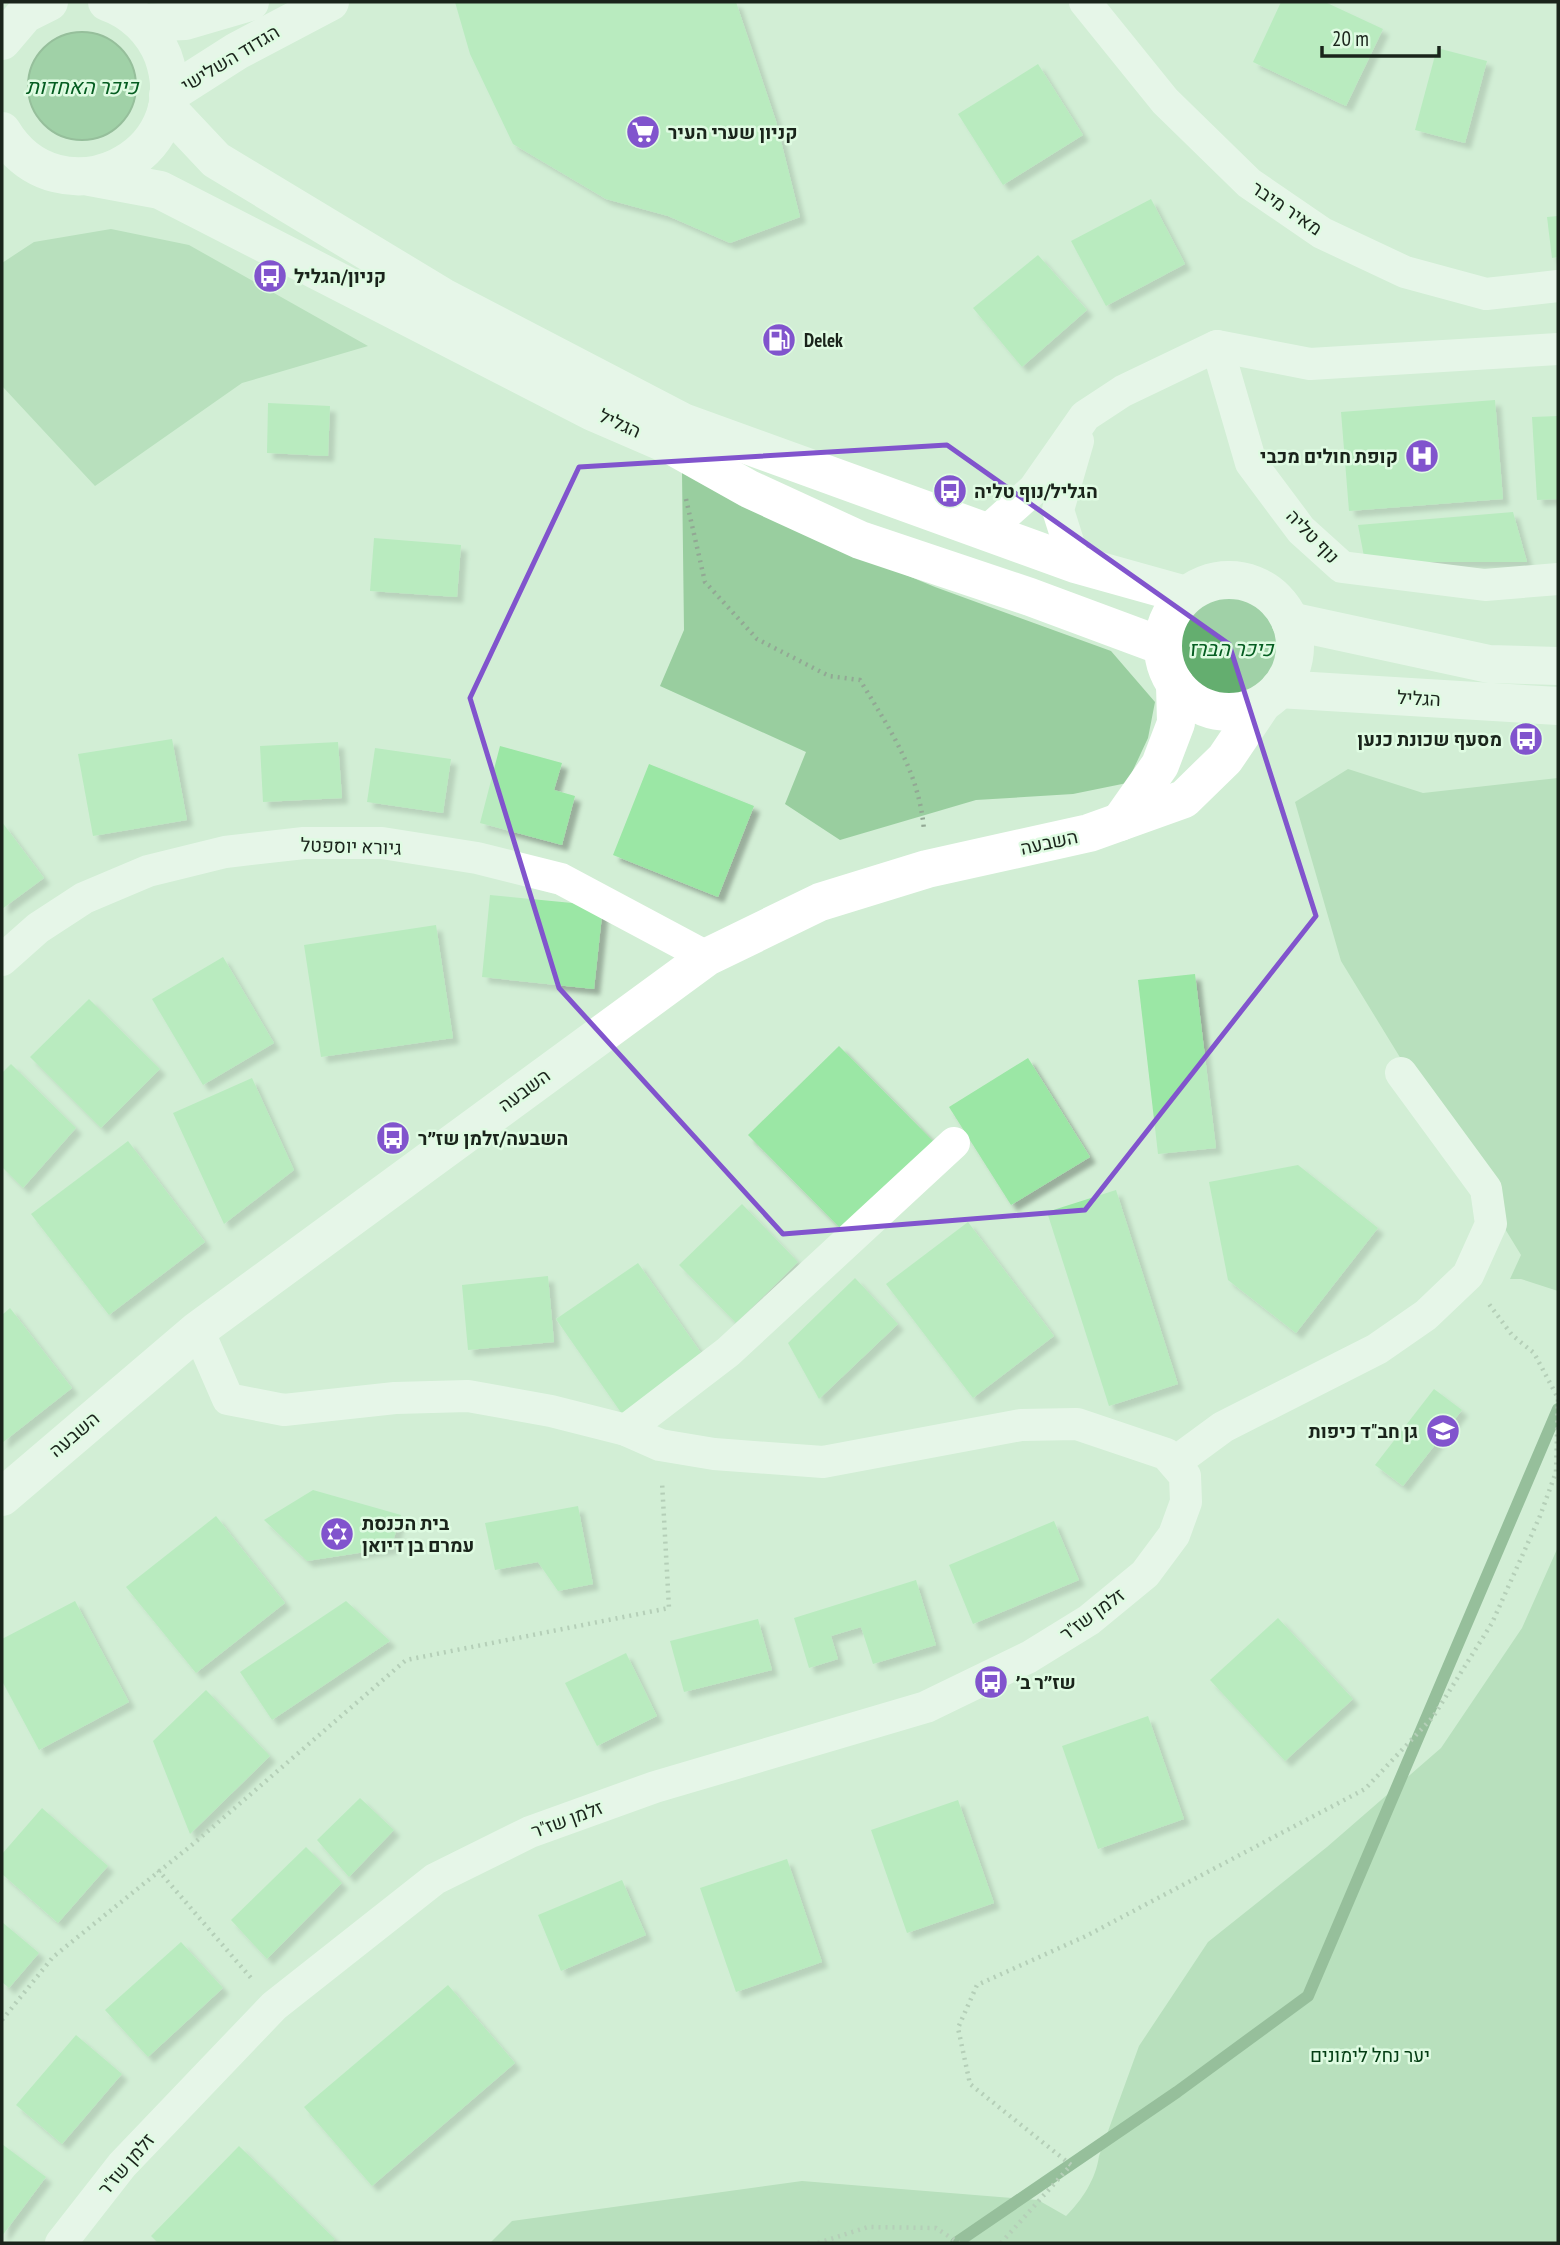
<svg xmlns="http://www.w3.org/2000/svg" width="1560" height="2245" viewBox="0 0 1560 2245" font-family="'PT Sans Narrow',Heebo,sans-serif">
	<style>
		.green { fill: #99ce9f }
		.water { fill: #64ae6f; stroke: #4e8556; stroke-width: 2 }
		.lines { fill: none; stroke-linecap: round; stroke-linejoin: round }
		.stream { stroke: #4e8556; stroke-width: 12 }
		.building { fill: #9be7a5; filter: url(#shadow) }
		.path { stroke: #92a894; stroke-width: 4.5; stroke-dasharray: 2 5; stroke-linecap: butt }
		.minor { stroke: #fff; stroke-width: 32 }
		.tertiary { stroke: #fff; stroke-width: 38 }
		.secondary { stroke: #fff; stroke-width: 38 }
		.marked { fill: none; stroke: #8154cd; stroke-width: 5; stroke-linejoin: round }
		.labels { text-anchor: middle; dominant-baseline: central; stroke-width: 5; stroke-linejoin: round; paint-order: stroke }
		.street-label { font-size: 19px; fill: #1a241b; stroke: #dffbe2 }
		.poi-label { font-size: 19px; font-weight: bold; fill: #1a241b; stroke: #dffbe2; text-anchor: start }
		.park-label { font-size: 19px; fill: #033d13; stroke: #dffbe2 }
		.water-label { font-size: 21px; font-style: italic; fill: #055d21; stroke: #dffbe2 }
	</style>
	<defs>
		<filter id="shadow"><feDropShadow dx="6" dy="6" stdDeviation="2" flood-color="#0004"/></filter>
	</defs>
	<rect width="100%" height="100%" fill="#d2eed5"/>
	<!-- green -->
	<g class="green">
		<path d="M111,229l78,16 179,101 -126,37 -147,103 -93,-100v-123l32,-21z"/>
		<path d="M682,472l99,51 154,64 176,64 44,51 -7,36 -21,45 -54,11 -97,6 -136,40 -55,-36 21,-52 -146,-66 24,-56z"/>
		<path d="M1348,769l75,24 135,-15v513l-37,-12h-11l11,-24 -180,-294 -46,-159z"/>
		<path d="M1558,1547v696h-1068l22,-22 290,-40 236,19 28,16c16,-16 30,-37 33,-60l40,-110 69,-104 119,-95 114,-99 81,-120z"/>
	</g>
	<!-- water -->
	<g class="water">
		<circle cx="82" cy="86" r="54"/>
		<circle cx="1231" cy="648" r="54"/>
	</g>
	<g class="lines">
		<!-- stream -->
		<path class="stream" d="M956,2243l221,-151 131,-96 250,-587"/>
	</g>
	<!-- building -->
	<g class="building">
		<path d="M455,2h281l40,119 24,96 -70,26 -62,-27 -62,-17 -93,-55 -43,-90z"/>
		<path d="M1281,2h44l58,27 -37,77 -93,-44z"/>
		<path d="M1437,48l50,13 -22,82 -50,-13z"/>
		<path d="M1038,64l45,71 -80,50 -45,-71z"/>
		<path d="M1151,199l34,65 -79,42 -35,-65z"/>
		<path d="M1558,216v41l-6,1 -5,-41z"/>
		<path d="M1038,255l49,55 -65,57 -49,-59z"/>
		<path d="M1495,400l8,99 -154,12 -8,-99z"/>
		<path d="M268,403l62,3 -2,50 -61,-3z"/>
		<path d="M1558,416v83l-21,1 -5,-83z"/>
		<path d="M1513,512l14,50h-162l-7,-37z"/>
		<path d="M374,538l87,7 -4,52 -87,-6z"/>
		<path d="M172,739l15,81 -94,16 -15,-82z"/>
		<path d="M338,742l4,56 -79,4 -3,-56z"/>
		<path d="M500,746l62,17 -8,27 21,6 -13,49 -82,-22z"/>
		<path d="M375,748l76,11 -8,54 -76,-11z"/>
		<path d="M649,764l105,42 -36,91 -105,-42z"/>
		<path d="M2,822l42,56 -42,31z"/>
		<path d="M490,895l113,11 -9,83 -112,-12z"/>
		<path d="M436,925l17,113 -132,19 -17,-112z"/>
		<path d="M223,957l51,86 -71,42 -51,-86z"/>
		<path d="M1195,974l21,174 -58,6 -20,-174z"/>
		<path d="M89,999l71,70 -59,59 -71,-71z"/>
		<path d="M839,1046l97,98 -91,89 -97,-98z"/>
		<path d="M1028,1058l62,99 -79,48 -62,-98z"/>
		<path d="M11,1064l65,64 -53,60 -21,-21v-94z"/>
		<path d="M252,1078l42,92 -70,54 -51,-111z"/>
		<path d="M128,1141l77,101 -96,73 -78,-101z"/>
		<path d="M1298,1165l80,63 -82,105 -68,-53 -19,-98z"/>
		<path d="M1116,1190l62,194 -69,22 -62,-194z"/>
		<path d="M742,1204l56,58 -62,61 -57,-58z"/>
		<path d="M968,1222l86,114 -81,62 -87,-114z"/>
		<path d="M638,1263l66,94 -82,57 -66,-95z"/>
		<path d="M548,1276l6,66 -86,8 -6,-65z"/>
		<path d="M855,1278l43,46 -79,75 -31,-56z"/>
		<path d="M10,1308l62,80 -70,55v-128z"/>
		<path d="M1434,1389l28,21 -59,76 -28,-21z"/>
		<path d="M313,1490l88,25 -10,33 -84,13 -43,-41z"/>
		<path d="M578,1506l15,78 -35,7 -20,-29 -43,8 -10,-47z"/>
		<path d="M216,1516l69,87 -89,70 -70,-86z"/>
		<path d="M1054,1521l25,59 -106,44 -24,-59z"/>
		<path d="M916,1580l20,65 -63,19 -12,-37 -30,9 7,23 -29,9 -15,-50z"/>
		<path d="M75,1601l54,101 -90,48 -37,-69v-42z"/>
		<path d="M346,1601l44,40 -118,79 -32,-48z"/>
		<path d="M1278,1618l75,81 -68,62 -75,-81z"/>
		<path d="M758,1619l14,51 -88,22 -14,-51z"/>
		<path d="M626,1653l31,63 -60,30 -32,-63z"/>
		<path d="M206,1690l64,66 -80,78 -37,-93z"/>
		<path d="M1148,1716l36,103 -86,30 -36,-103z"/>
		<path d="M360,1798l34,32 -45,47 -32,-37z"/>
		<path d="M958,1800l36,103 -87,30 -36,-103z"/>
		<path d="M42,1808l66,58 -50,57 -56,-49v-20z"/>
		<path d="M306,1847l36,36 -75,76 -36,-39z"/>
		<path d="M787,1859l35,103 -86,30 -36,-104z"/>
		<path d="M622,1880l24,55 -85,36 -23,-56z"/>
		<path d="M2,1922l37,31 -30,35 -7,-6z"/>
		<path d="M181,1942l42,46 -75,69 -43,-47z"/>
		<path d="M448,1985l67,78 -143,123 -68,-79z"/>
		<path d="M76,2035l46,39 -60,70 -46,-39z"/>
		<path d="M2,2144l44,33 -44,59z"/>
		<path d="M239,2146l96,93 -4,4h-173l-7,-7z"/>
	</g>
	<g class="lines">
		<!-- path -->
		<g class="path">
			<path d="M686,499l19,83 52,57 72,37 31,4c30,50 59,91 64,150"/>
			<path d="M158,1870l93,108"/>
			<path d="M2,2020l51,-63 140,-113 213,-184 263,-52 -7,-126"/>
			<path d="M818,2243l50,-16 68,1 23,15"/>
			<path d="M1001,2243l70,-78 -101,-81 -12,-56 19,-43 109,-49 279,-147 68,-72 59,-94 48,-107 16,-44 2,-74 -24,-45 -22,-18 -23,-31"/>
		</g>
		<!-- minor -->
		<g class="minor">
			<path d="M1085,2l80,99 84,82 73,50 83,39 81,22 72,-8"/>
			<path d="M1217,346l34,117 50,67 41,37 143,18 73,-6"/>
			<path d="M986,532l48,-43 51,-73 38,-25 94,-45 93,18 248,-15"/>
			<path d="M1075,564l-17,-54 20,-69"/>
			<path d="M2,960l36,-32 46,-30 64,-27 77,-19 79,-9h78l95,15 84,21 146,78"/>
			<path d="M626,1430l102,-78 226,-209"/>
			<path d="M1174,1463l49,-36 154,-78 49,-34 42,-40 23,-51 -5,-35 -85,-116"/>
			<path d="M61,2243l61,-78 152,-159 161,-127 95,-47 125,-45 271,-80 103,-50 60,-37 56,-46 29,-39 12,-33 -1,-26 -19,-22 -89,-30 -56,1 -198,37 -109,-8 -54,-9 -34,-15 -75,-19 -83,-15 -73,2 -111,12 -56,-11 -30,-69"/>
		</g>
		<!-- tertiary -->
		<g class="tertiary">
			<path d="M142,23l43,-2 65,-19"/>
			<path d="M168,95l69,-44 93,-49"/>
			<path d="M1120,822l40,-57 16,-42 -1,-39"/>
			<path d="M2,1497l196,-167 509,-373 113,-55 107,-33 162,-36 95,-34 41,-40 37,-55"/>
		</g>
		<!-- secondary -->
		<g class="secondary">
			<path d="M2,41l23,-27 24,-12"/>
			<path d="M167,108l49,52 227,137 240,125 392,142 111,31"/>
			<path d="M2,131c56,94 198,28 161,-75 -10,-25 -30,-45 -56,-54"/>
			<path d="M90,177l70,13 433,222 81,35 75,42 111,51 170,57 132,49"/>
			<circle cx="1229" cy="646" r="66"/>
			<path d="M1290,621l199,43 69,2"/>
			<path d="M1279,689l279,17"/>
		</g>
	</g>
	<!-- marked area -->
	<path d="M0 0H1560V2245H0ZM947,445l282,199 87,272 -231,294 -302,24 -224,-246 -89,-290 109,-231z" fill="#d2eed5" fill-opacity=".55" fill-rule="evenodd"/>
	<path class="marked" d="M947,445l282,199 87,272 -231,294 -302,24 -224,-246 -89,-290 109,-231z"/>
	<!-- icons -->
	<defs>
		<g id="supermarket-disc" transform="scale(1.75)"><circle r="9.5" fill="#8154cd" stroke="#dffbe2"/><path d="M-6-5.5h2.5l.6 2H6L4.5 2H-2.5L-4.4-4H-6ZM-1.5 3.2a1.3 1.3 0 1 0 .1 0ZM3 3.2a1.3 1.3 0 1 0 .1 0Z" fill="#fff"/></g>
		<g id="bus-disc" transform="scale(1.75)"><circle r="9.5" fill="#8154cd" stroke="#dffbe2"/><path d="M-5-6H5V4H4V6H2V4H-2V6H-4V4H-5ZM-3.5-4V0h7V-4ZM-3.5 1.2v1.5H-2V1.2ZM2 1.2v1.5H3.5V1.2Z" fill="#fff"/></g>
		<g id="fuel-disc" transform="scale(1.75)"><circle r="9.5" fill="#8154cd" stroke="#dffbe2"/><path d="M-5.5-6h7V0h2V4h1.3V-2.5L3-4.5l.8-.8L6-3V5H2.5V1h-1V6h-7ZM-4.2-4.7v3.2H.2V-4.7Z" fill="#fff"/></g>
		<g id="hospital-disc" transform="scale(1.75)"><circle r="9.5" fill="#8154cd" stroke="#dffbe2"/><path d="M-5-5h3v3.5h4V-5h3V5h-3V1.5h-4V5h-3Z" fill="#fff"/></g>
		<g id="school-disc" transform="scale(1.75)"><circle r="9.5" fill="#8154cd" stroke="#dffbe2"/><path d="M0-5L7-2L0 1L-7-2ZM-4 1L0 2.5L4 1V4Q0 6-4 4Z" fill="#fff"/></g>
		<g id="synagogue-disc" transform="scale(1.75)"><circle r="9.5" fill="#8154cd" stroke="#dffbe2"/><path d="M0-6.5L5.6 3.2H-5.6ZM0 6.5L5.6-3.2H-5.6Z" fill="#fff"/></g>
	</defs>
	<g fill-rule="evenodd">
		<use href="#supermarket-disc" x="643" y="132"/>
		<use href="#bus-disc" x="270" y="276"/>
		<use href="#fuel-disc" x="779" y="340"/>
		<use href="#hospital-disc" x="1422" y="456"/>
		<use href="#bus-disc" x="950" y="491"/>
		<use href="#bus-disc" x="1526" y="739"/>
		<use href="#bus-disc" x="393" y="1138"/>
		<use href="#school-disc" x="1443" y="1431"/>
		<use href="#synagogue-disc" x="337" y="1534"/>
		<use href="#bus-disc" x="991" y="1682"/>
	</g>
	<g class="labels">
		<!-- street labels -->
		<g class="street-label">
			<text transform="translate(230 58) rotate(-31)">הגדוד השלישי</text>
			<text transform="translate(1287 208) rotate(34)">מאיר מיבר</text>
			<text transform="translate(620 423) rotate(24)">הגליל</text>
			<text transform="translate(1313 536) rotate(46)">נוף טליה</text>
			<text transform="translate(1419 698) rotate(3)">הגליל</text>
			<text transform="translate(1049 842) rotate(-12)">השבעה</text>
			<text transform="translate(351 846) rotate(2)">גיורא יוספטל</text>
			<text transform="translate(524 1090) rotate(-36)">השבעה</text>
			<text transform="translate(74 1434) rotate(-40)">השבעה</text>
			<text transform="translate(1092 1614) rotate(-36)">זלמן שז"ר</text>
			<text transform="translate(567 1819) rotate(-20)">זלמן שז"ר</text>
			<text transform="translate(126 2164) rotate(-49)">זלמן שז"ר</text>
		</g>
		<!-- poi labels -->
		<g class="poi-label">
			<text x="668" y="132">קניון שערי העיר</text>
			<text x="294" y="276">קניון/הגליל</text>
			<text x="804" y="340">Delek</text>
			<text x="1398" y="456" text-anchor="end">קופת חולים מכבי</text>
			<text x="974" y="491">הגליל/נוף טליה</text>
			<text x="1502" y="739" text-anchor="end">מסעף שכונת כנען</text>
			<text x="418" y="1138">השבעה/זלמן שז״ר</text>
			<text x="1418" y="1431" text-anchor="end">גן חב"ד כיפות</text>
			<text x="362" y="1523">בית הכנסת<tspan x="362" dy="22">עמרם בן דיואן</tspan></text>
			<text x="1016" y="1682">שז״ר ב׳</text>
		</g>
		<!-- park labels -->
		<g class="park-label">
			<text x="1370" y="2055">יער נחל לימונים</text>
		</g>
		<!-- water labels -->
		<g class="water-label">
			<text x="82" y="86">כיכר האחדות</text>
			<text x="1231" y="648">כיכר הברז</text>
		</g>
	</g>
	<!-- border -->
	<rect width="1560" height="2245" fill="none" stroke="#1a241b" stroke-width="7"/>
	<!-- scale -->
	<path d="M1322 46v10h117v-10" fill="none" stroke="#1a241b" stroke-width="3.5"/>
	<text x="1332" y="46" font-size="21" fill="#1a241b" stroke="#dffbe2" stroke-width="5" paint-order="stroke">20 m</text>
</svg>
